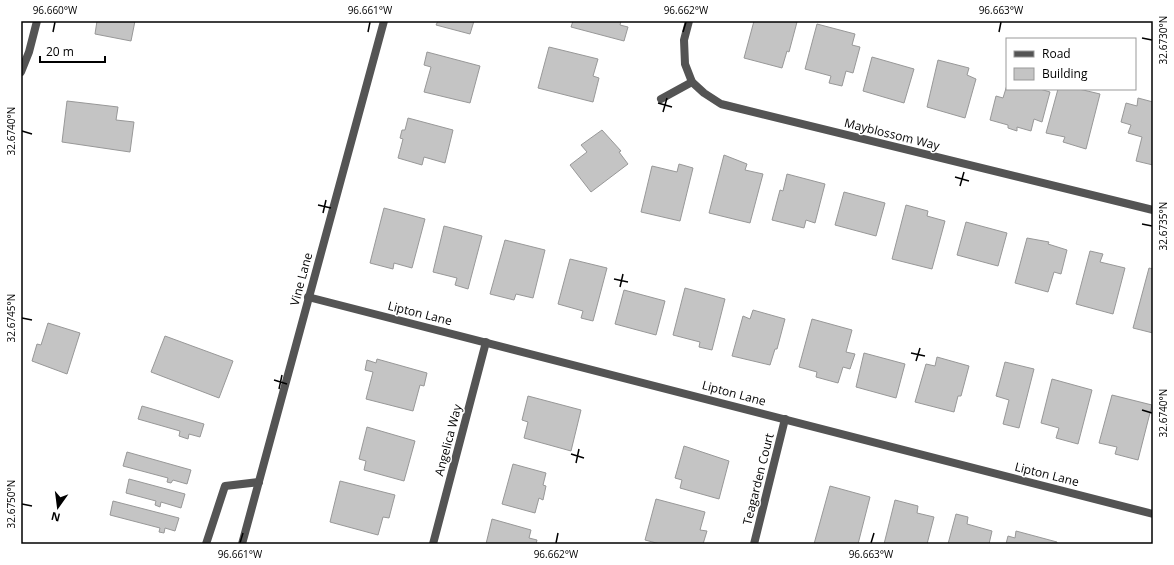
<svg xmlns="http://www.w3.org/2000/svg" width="1174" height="565" viewBox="0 0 1174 565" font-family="'Open Sans',sans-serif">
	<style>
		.building { fill: #c4c4c4; stroke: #989898 }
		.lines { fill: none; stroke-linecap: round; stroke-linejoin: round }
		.lane { stroke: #545454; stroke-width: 8 }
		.street { stroke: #545454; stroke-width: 8 }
		.ticks { fill: none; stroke: #000; stroke-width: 1.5 }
		.labels { text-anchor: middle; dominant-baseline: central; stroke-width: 3; stroke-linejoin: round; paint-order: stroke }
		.street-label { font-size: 12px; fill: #000; stroke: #fff }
		.neatline { fill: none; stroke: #000; stroke-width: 1.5 }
		.ticks-label { font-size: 10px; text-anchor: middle; fill: #000 }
	</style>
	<rect width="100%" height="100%" fill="#fff"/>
	<!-- building -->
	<g class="building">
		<path d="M97,21h38l-4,20 -36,-7z"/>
		<path d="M438,21h36l-4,13 -34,-9z"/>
		<path d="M573,21h48l-1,4 8,2 -4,14 -53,-14z"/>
		<path d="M754,21h38l5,1 -8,30 -2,-1 -5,17 -38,-10z"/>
		<path d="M817,24l38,10 -3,11 8,2 -7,26 -7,-2 -4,15 -13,-3 2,-7 -26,-7z"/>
		<path d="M549,47l49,12 -5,17 6,2 -6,24 -55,-14z"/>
		<path d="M427,52l53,14 -10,37 -46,-11 7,-25 -7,-2z"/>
		<path d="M872,57l42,12 -10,34 -41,-12z"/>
		<path d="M938,60l31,8 -2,7 9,4 -11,39 -38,-11z"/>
		<path d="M1007,85v4h33l10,3 -8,30 -8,-3 -3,12 -14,-4v4l-9,-3v-3l-18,-5 6,-24 7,2z"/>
		<path d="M1058,89h21l21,5 -14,55 -23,-7 2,-5 -19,-4z"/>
		<path d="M1138,98l15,4v63l-17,-4 6,-24 -14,-4 3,-8 -10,-3 5,-19 11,3z"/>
		<path d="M67,101l51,6 -2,13 18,2 -4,30 -68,-10z"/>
		<path d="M408,118l45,12 -8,33 -21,-6 -2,8 -24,-7 5,-19 -3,-1 2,-8h3z"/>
		<path d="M602,130l19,21 -2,1 9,12 -37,28 -21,-27 17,-13 -6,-7z"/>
		<path d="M724,155l23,9 -2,6 18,4 -13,49 -41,-10z"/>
		<path d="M679,164l14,4 -13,53 -39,-9 11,-46 25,6z"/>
		<path d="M787,174l38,10 -10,39 -9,-3 -2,8 -32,-8 8,-30 3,1z"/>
		<path d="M844,192l41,11 -9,33 -41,-11z"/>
		<path d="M906,205l22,6 -1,5 18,5 -13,48 -40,-10z"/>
		<path d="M384,208l41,11 -13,49 -18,-5 -1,6 -23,-6z"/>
		<path d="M966,222l41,11 -9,33 -41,-11z"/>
		<path d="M444,226l38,10 -14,53 -13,-4 2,-7 -24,-6z"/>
		<path d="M1027,238l22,4 -1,2 19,6 -6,24 -7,-2 -6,20 -33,-9z"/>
		<path d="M505,240l40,10 -12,48 -17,-4 -2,6 -24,-6z"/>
		<path d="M1090,251l13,3 -3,8 25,6 -12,46 -37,-10z"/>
		<path d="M570,259l37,9 -14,53 -12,-3 2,-7 -25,-7z"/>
		<path d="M1149,268l4,1v64l-20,-5z"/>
		<path d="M685,288l40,11 -13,51 -13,-3 1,-5 -27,-7z"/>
		<path d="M624,290l41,11 -9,34 -41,-11z"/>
		<path d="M753,310l32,9 -8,30h-2l-5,16 -38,-9 11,-40 7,3z"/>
		<path d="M812,319l40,11 -6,22 9,2 -5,15 -7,-2 -5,16 -22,-6 1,-5 -18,-5z"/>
		<path d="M48,323l32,10 -13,41 -35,-13 5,-17 4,1z"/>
		<path d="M165,336l68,25 -14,37 -68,-26z"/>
		<path d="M864,353l41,11 -9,34 -40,-11z"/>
		<path d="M937,357l32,9 -8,30h-3l-4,16 -39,-10 11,-38 9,2z"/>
		<path d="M377,359l50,14 -3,13 -4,-1 -7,26 -47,-12 7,-27 -8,-2 2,-10 9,3z"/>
		<path d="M1005,362l29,7 -15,59 -16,-4 6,-24 -13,-4z"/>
		<path d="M1052,379l40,11 -14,54 -22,-6 3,-10 -18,-5z"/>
		<path d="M1112,395l40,10 -14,55 -23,-6 2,-7 -18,-4z"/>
		<path d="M528,396l53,14 -10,41 -47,-13 4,-16 -6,-2z"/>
		<path d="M142,406l62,18 -4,13 -11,-3 -1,5 -9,-3 1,-5 -42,-12z"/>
		<path d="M367,427l48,14 -11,40 -40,-11 2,-9 -7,-2z"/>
		<path d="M684,446l45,15 -10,38 -39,-11 2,-8 -7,-2z"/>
		<path d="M127,452l64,18 -4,14 -14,-4 -2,3 -4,-1 1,-4 -45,-12z"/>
		<path d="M513,464l33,9 -3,12 3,1 -3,14 -4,-2 -4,15 -33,-9z"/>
		<path d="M129,479l56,15 -4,14 -20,-6 -1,5 -5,-2 1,-4 -30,-8z"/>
		<path d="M340,481l55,14 -6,23 -6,-1 -5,18 -48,-13z"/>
		<path d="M830,486l40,11 -12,47h-44z"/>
		<path d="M656,499l49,13 -5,18 7,1 -4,13h-43l-15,-4z"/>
		<path d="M895,500l23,6 -1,7 17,4 -7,27h-43z"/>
		<path d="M113,501l66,17 -4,13 -10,-3 -1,5 -5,-1 1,-4 -50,-13z"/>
		<path d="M956,514l12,3 -1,7 25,7 -3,13h-41z"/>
		<path d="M492,519l39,11 -2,8 8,2 -1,4h-50z"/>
		<path d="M1016,531l41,11v2h-51l2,-8 7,2z"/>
	</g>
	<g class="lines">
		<!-- lane -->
		<path class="lane" d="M206,544l19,-58 34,-4"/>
		<!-- street -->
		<g class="street">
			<path d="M689,21l-5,19 1,24 7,18 12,11 17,11 432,106"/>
			<path d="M21,72l8,-20 8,-31"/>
			<path d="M661,99l31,-17"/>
			<path d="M308,297l845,217"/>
			<path d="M242,544l142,-523"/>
			<path d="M433,544l53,-202"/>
			<path d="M754,544l31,-125"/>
		</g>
	</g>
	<!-- ticks -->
	<path class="ticks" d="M53,32l2,-10M368,32l2,-10M683,32l3,-10M999,32l2,-10M1142,38l10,2M658,103l14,4M663,112l4,-14M22,131l10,3M955,177l14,4M960,186l4,-14M318,205l13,3M323,213l3,-13M1142,224l10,2M614,279l14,3M620,287l3,-13M22,318l10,2M911,353l14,3M916,361l4,-13M274,380l13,4M279,389l3,-14M1142,410l10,3M571,454l13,4M576,463l3,-14M22,504l10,2M240,543l3,-10M556,543l2,-10M871,543l3,-10"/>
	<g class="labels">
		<!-- street labels -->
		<g class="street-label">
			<text transform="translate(892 134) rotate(14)">Mayblossom Way</text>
			<text transform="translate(301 279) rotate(-75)">Vine Lane</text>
			<text transform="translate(420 313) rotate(14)">Lipton Lane</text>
			<text transform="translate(734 393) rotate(15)">Lipton Lane</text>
			<text transform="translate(448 440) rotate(-75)">Angelica Way</text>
			<text transform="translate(1047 474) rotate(14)">Lipton Lane</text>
			<text transform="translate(758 479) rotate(-76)">Teagarden Court</text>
		</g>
	</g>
	<!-- border -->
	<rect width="1174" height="565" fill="none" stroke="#ffffff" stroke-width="44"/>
	<!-- legend -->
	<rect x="1006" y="38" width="130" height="52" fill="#ffffff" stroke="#999999"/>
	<rect x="1014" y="51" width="20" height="6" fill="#545454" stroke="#999999"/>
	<text x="1042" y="58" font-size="12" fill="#000000">Road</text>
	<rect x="1014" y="68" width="20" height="12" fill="#c4c4c4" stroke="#999999"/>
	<text x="1042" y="78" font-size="12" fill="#000000">Building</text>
	<!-- north arrow -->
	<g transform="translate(58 507) rotate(194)" stroke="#ffffff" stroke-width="3" paint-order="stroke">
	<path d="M0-3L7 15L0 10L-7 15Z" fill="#000000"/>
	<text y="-6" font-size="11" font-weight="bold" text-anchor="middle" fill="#000000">N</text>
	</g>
	<!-- scale -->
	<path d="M40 56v6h65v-6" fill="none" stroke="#000000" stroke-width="2"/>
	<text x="46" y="56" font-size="12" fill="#000000" stroke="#ffffff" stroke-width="3" paint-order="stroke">20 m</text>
	<rect x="22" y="22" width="1130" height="521" class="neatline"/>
	<g class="ticks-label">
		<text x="55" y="14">96.660°W</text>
		<text x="370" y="14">96.661°W</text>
		<text x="686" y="14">96.662°W</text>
		<text x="1001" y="14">96.663°W</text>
		<text transform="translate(1163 40) rotate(-90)" y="4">32.6730°N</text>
		<text transform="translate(11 131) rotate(-90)" y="4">32.6740°N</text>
		<text transform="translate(1163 226) rotate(-90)" y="4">32.6735°N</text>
		<text transform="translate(11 318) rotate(-90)" y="4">32.6745°N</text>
		<text transform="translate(1163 413) rotate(-90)" y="4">32.6740°N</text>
		<text transform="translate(11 504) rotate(-90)" y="4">32.6750°N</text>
		<text x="240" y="558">96.661°W</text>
		<text x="556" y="558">96.662°W</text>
		<text x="871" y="558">96.663°W</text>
	</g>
</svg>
